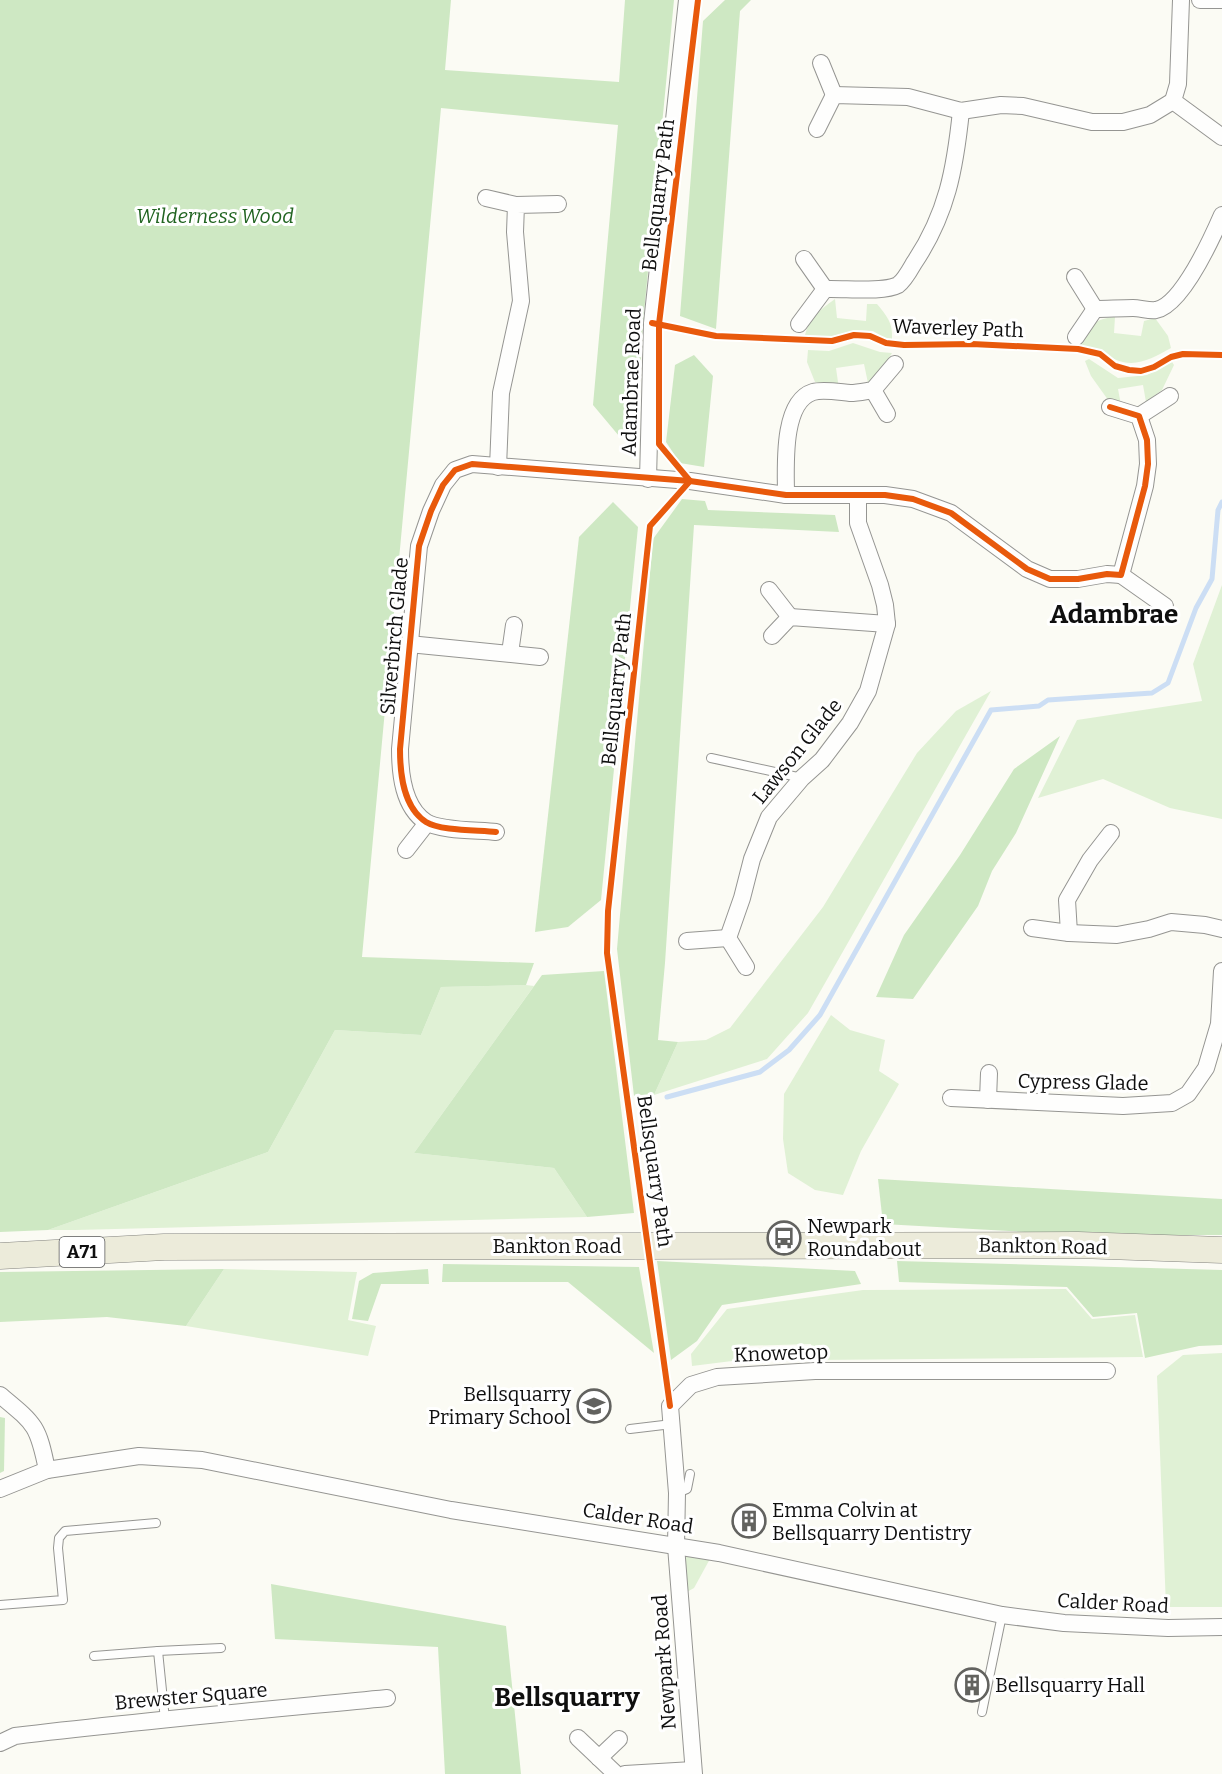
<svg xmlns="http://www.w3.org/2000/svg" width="1222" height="1774" viewBox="0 0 1222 1774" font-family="Bitter,serif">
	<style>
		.green { fill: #e0f1d5 }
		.forest { fill: #cee8c3 }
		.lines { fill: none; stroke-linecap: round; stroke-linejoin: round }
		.stream { stroke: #ccdef4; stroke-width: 5 }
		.service-casing { stroke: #959592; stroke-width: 10 }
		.minor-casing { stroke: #959592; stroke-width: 18 }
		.primary-casing { stroke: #83837f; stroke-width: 27 }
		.service { stroke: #fefefd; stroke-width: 8 }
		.minor { stroke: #fefefd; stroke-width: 16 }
		.primary { stroke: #ecebda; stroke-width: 26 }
		.cycleway-casing { stroke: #fff; stroke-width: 10 }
		.cycleway { stroke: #e8590c; stroke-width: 6 }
		.labels { text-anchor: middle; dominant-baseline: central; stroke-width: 6; stroke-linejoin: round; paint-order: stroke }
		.shield { fill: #fff; stroke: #575757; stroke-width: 1.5 }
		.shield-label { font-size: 18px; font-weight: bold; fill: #0f0f0f }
		.street-label { font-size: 20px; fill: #0f0f0f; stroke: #fff }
		.park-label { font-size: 20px; font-style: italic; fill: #216421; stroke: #fff }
		.poi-label { font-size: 20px; fill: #0f0f0f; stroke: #fff; text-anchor: start }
		.district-label { font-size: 26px; font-weight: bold; fill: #0f0f0f; stroke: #fff }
	</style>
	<rect width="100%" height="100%" fill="#fbfbf4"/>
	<!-- green -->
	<g class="green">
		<path d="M835,299l2,19 29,3 1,-17h10c10,12 16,19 15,35l-7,-1 -12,-7 -18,-1 -25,7 -25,-2c4,-17 16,-26 30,-36z"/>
		<path d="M1115,317l-1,16 27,3 3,-15 11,-3 13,18 3,12c-19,10 -35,21 -57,11 -14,-5 -18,-11 -35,-14 5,-18 18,-27 36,-28z"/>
		<path d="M853,343l27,9 12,1 -10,16 -14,14 -4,-19 -28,4 3,21 -24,-7 -8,-20 1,-12 21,1z"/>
		<path d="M1089,359l29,19 29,-3 25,-13 2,3 -12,25 -16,12 -3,-17 -25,4 3,16 -10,-1 -20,-28 -6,-15z"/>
		<path d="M1222,585v234l-52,-11 -67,-29 -65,19 39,-78 125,-19 -9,-37z"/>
		<path d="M991,691l-183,322 -41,46 -113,36 24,-53 28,-2 24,-12 93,-121 94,-154 39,-42z"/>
		<path d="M526,985l8,1 -120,167 140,15 33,49 -512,13h-27l220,-78 67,-122 86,5 20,-48z"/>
		<path d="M831,1015l19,15 35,10 -6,31 20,13 -38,67 -18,44 -28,-5 -27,-17 -5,-34 1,-45z"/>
		<path d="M224,1269l133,3 -9,48 28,6 -8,30 -182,-30z"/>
		<path d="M1066,1289l26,30 43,-4 8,42 -329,3 -3,-16 -71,2v14l-48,6 -1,-12 36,-45 136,-19z"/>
		<path d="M1222,1353v254h-56l-9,-231 26,-21z"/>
		<path d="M684,1554l27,3 -17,31 -9,5z"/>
	</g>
	<!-- forest -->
	<g class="forest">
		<path d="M0,0h451l-6,70 174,12 6,-82h49l-31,323 -7,113h-17l-26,-31 25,-280 -177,-17 -79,849 172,6 -8,22 -85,2 -20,48 -86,-5 -67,122 -220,78 -48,2z"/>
		<path d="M725,0h26l-11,11 -24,318 -36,-13 23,-295z"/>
		<path d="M694,355l19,21 -9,91 -24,-4 -14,-21 9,-77z"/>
		<path d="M682,499l23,2 3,9 127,5 4,17 -145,-7 -29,438 -7,77 20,2 -24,53 -20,1 -17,-147 36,-410z"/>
		<path d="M613,502l25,25 -37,373 -33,27 -33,5 44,-395z"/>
		<path d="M1060,736l-44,97 -24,38 -14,35 -65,93 -37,-2 28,-62 56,-80 54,-86z"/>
		<path d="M604,971l30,242 -47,4 -33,-49 -140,-15 128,-178z"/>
		<path d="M878,1179l344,20v36h-142l-197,-11z"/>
		<path d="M657,1261l198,10 6,13 -139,21 -25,36 -26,19z"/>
		<path d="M897,1261l325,9v75l-23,1 -54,12 -8,-45 -44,4 -26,-30 -168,-5z"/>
		<path d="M443,1264l196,3 15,86 -86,-71h-126z"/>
		<path d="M224,1269l-38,57 -79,-9 -107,5v-50z"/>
		<path d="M428,1269l1,15h-48l-13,37 -16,-2 7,-38 14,-8z"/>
		<path d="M0,1417l5,1 -1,53 -4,2z"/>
		<path d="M271,1584l235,42 15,148h-76l-7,-127 -163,-8z"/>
	</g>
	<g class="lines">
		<!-- stream -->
		<path class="stream" d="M667,1097l93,-25 29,-22 31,-35 171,-305 48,-4 9,-6 104,-7 16,-10 28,-75 16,-29 6,-69 4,-8"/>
		<!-- service casing -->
		<g class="service-casing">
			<g id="service">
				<path d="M711,758l91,20"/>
				<path d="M630,1429l42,-5"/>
				<path d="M677,1493l10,-4 3,-15"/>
				<path d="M0,1605l63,-5 -5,-52 1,-10 6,-7 91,-8"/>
				<path d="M158,1651l63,-3"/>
				<path d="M94,1656l64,-5 7,69"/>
				<path d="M982,1712l20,-97"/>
			</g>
		</g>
		<!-- minor casing -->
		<g class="minor-casing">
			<g id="minor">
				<path d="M1181,0l-3,84 -5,17 49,36"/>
				<path d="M1200,0h22"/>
				<path d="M821,63l13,32"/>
				<path d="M817,129l17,-34 74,2 53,14 40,-6 22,1 69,16h31l27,-7 23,-14"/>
				<path d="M486,198l30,7"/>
				<path d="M804,259l21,30c19,-1 58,4 73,-4 6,-4 12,-15 16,-22 33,-49 41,-94 47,-152"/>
				<path d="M1075,277l20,32"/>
				<path d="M799,324l26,-35"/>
				<path d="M1076,337l19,-28c12,0 25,-1 38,-1 7,0 16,3 23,2 26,-5 56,-72 66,-95"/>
				<path d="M873,390l14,24"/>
				<path d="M1139,416l31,-20"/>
				<path d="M498,467l3,-74 20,-92 -6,-69 1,-27 42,-1"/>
				<path d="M648,479l4,-156 35,-323"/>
				<path d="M786,495c0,-26 -5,-93 27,-103 10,-3 26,0 37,1 8,0 16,-2 23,-3l22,-26"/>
				<path d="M1121,575l44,31"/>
				<path d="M769,590l21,27"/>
				<path d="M772,636l18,-19 97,7"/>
				<path d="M409,644l131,13"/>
				<path d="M510,653l4,-28"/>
				<path d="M496,832c-17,-2 -56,-1 -70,-10 -23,-15 -26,-48 -26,-73l19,-203 12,-35 12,-26 12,-15 17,-6 218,17 96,14h99l28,4 38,14 76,56 23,10h28l29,-5 14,1 24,-89 3,-22 -1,-24 -8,-24 -29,-9"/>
				<path d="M406,850l21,-27"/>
				<path d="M1032,928l37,5 48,2 32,-6 22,-7 34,3 17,4"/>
				<path d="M1069,933l-2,-33 23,-40 21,-27"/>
				<path d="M687,941l41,-3"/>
				<path d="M746,967l-18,-29 14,-40 10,-39 17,-42 33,-39 20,-18 28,-37 18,-32 19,-67 -2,-19 -5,-20 -22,-62v-27"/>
				<path d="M951,1098l172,8 49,-3 16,-9 18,-26 13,-44 3,-53"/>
				<path d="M988,1100l1,-27"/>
				<path d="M0,1395c35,29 38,30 47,75"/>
				<path d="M0,1489l47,-19 92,-14 63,4 249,50 268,43 283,62 62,8 104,5 54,-1"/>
				<path d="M578,1738l38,36"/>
				<path d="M0,1743l15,-7c124,-15 248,-26 372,-38"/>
				<path d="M599,1758l20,-19"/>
				<path d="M625,1774l68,-4"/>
				<path d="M694,1774l-18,-228 1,-53 -7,-87 21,-21 26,-8 98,-6h292"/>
			</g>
		</g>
		<!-- primary casing -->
		<g class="primary-casing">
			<path id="primary" d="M0,1256l164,-9 914,-2 144,5"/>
		</g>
		<!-- service -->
		<use href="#service" class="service"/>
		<!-- minor -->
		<use href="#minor" class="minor"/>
		<!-- primary -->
		<use href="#primary" class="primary"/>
		<!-- cycleway casing -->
		<g class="cycleway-casing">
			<g id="cycleway">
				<path d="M652,323l64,13 116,5 22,-6 16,1 16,7 18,2 68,-1 106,5 22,5 15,12 14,4 12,1 13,-4 17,-10 12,-3 39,1"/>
				<path d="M496,832c-17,-2 -56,-1 -70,-10 -23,-15 -26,-48 -26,-73l19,-203 12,-35 12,-26 12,-15 17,-6 218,17 96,14h99l28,4 38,14 76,56 23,10h28l29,-5 14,1 24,-89 3,-22 -1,-24 -8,-24 -29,-9"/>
				<path d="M670,1406l-63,-453 1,-42 42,-385 40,-45 -31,-37v-120l39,-324"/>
			</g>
		</g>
		<!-- cycleway -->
		<use href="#cycleway" class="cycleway"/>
	</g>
	<!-- icons -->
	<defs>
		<g id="bus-ring" transform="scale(1.725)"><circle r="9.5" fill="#fff" stroke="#62625f" stroke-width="1.5"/><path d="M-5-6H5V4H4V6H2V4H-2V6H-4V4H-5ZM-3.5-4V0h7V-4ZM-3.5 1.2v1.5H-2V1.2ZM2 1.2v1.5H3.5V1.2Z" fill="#62625f"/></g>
		<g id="school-ring" transform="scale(1.725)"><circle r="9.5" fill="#fff" stroke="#62625f" stroke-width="1.5"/><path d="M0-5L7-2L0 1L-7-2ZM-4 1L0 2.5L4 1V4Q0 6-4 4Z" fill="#62625f"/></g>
		<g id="building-ring" transform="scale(1.725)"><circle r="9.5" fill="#fff" stroke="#62625f" stroke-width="1.5"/><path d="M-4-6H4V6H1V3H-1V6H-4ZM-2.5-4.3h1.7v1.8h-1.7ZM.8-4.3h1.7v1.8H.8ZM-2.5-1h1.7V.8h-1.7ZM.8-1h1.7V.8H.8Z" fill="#62625f"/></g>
	</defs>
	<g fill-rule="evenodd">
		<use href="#bus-ring" x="784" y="1238"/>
		<use href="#school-ring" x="594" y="1406"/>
		<use href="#building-ring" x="749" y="1521"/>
		<use href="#building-ring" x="972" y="1685"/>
	</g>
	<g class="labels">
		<!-- shield labels -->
		<rect class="shield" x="59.5" y="1237" width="45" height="30" rx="4.5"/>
		<g class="shield-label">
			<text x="82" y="1252">A71</text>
		</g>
		<!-- street labels -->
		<g class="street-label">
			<text transform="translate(658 195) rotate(-83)">Bellsquarry Path</text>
			<text transform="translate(958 328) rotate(2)">Waverley Path</text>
			<text transform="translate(631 382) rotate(-88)">Adambrae Road</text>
			<text transform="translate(394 636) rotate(-85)">Silverbirch Glade</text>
			<text transform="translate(616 689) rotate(-84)">Bellsquarry Path</text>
			<text transform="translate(797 751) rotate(-51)">Lawson Glade</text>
			<text transform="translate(1083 1082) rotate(1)">Cypress Glade</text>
			<text transform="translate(655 1171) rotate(82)">Bellsquarry Path</text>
			<text x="557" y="1246">Bankton Road</text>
			<text transform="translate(1043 1246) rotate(1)">Bankton Road</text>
			<text transform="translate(781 1353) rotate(-2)">Knowetop</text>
			<text transform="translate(638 1518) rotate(9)">Calder Road</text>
			<text transform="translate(1113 1603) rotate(3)">Calder Road</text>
			<text transform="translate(664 1662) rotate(-94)">Newpark Road</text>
			<text transform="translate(191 1696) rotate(-5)">Brewster Square</text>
		</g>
		<!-- park labels -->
		<g class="park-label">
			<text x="215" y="216">Wilderness Wood</text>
		</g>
		<!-- poi labels -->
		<g class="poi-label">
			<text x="807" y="1226">Newpark<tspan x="807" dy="23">Roundabout</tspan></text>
			<text x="571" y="1394" text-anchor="end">Bellsquarry<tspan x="571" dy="23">Primary School</tspan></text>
			<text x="772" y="1510">Emma Colvin at<tspan x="772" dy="23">Bellsquarry Dentistry</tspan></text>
			<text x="995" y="1685">Bellsquarry Hall</text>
		</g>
		<!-- district labels -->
		<g class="district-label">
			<text x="1114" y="614">Adambrae</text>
			<text x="567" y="1697">Bellsquarry</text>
		</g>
	</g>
</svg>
